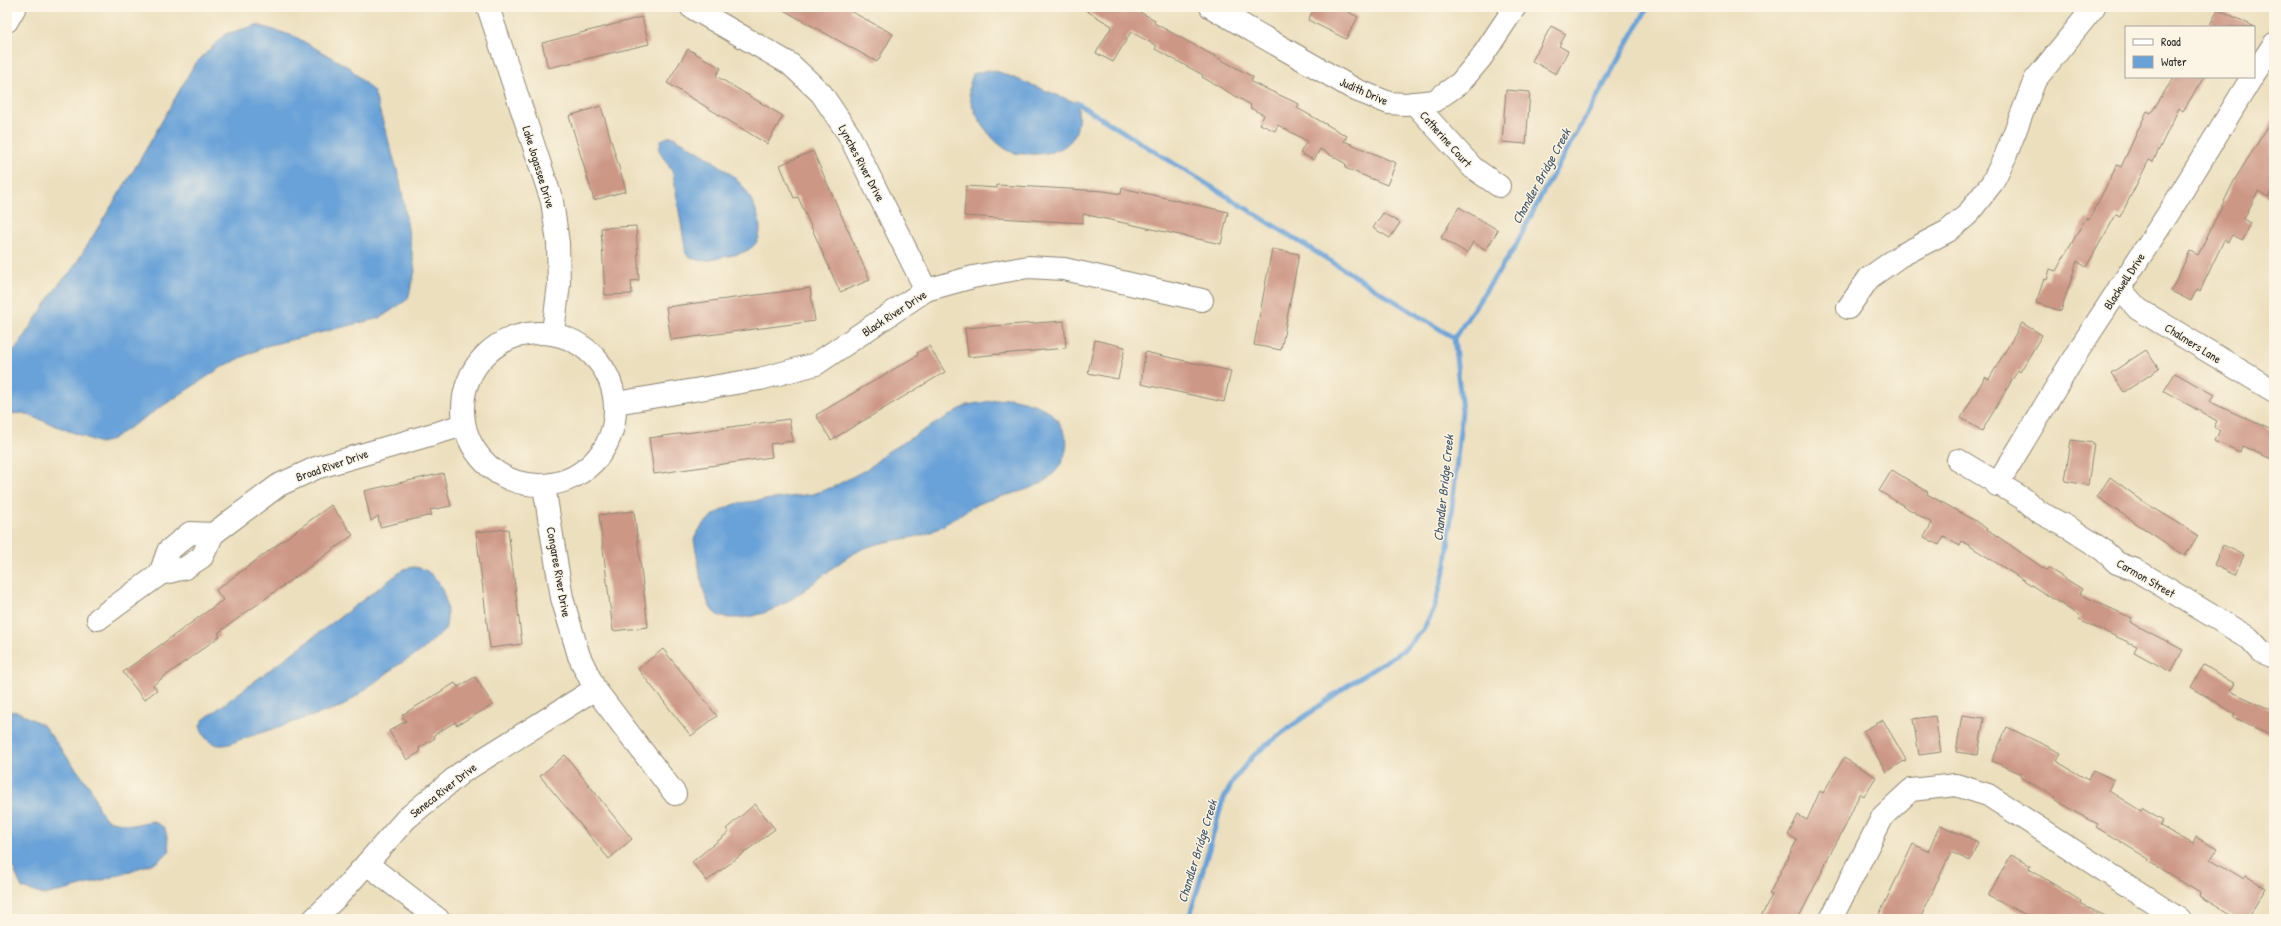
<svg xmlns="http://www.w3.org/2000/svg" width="2281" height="926" viewBox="0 0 2281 926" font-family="'Patrick Hand',sans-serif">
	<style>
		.water { fill: #69a2d8; stroke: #4a6682 }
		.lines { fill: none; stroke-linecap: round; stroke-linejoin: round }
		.stream { stroke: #69a2d8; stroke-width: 5 }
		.building { fill: #cd9786 }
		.minor-casing { stroke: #8c8574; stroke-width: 24 }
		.minor { stroke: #fff; stroke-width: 22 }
		.labels { text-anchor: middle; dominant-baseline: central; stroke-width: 3; stroke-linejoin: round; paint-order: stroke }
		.street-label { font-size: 12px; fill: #2b2b2b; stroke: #fcf5e5 }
		.water-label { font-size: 13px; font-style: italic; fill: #415568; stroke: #fcf5e5 }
	</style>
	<rect width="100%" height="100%" fill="#fcf5e5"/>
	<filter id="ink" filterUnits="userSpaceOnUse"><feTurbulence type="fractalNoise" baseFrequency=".025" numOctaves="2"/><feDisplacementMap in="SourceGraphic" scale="8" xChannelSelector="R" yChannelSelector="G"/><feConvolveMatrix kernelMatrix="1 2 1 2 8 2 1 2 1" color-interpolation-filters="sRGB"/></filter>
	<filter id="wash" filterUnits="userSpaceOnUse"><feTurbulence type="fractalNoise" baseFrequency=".012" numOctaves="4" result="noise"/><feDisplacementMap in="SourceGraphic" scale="16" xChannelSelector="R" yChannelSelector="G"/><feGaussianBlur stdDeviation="0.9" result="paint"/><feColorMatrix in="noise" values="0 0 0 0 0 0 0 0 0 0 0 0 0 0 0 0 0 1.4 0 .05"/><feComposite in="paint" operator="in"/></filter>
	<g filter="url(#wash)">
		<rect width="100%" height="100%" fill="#ecdfbe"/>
		<!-- water -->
		<g class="water">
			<path d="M257,25l37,11 56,32 24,24 26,88 15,91 -7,28 -28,19 -114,28 -44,21 -113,74 -9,2 -77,-30 -16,1v-58l9,-8 43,-64 13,-14 69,-112 53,-93 31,-31z"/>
			<path d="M988,70l11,2 78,31c6,32 -8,50 -41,51 -7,0 -15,0 -22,-1 -20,-6 -44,-41 -45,-62 -1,-5 3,-12 4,-17z"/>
			<path d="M671,136c20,10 51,29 66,44 13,12 31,47 19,63 -7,10 -22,12 -33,14 -16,4 -23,7 -37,-3l-13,-81 -14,-23 2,-10z"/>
			<path d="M1010,398c26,6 44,9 55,36 3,9 2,13 -1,23 -14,36 -55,34 -86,47 -17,8 -37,26 -55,31 -24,6 -50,6 -72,20 -38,24 -66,61 -114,63 -6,0 -16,0 -21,-4 -14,-10 -18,-56 -22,-74 6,-18 27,-32 45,-37l74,-9 20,-7 36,-19 18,-16 80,-47z"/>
			<path d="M413,567c28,1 39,39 32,63l-25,22 -22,13 -55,41 -104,34c-17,9 -33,7 -39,-14l3,-6 201,-151z"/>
			<path d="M7,711l11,1 25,13 49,65 7,20 8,10 25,5 21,-4 12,7 5,23 -13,11 -51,17 -39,11 -23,5 -22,-7 -15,-34z"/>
		</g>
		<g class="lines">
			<!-- stream -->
			<g class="stream">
				<path d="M1077,103l377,235"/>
				<path d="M1189,919l33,-116 12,-24 21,-25 27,-21 66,-48 57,-36 18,-19 11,-21 12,-44 16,-154 -8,-73 61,-91 28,-55 105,-185"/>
			</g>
		</g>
		<g id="blocks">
			<!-- building -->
			<g class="building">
				<path d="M778,7h74l-2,4 43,23 -16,28z"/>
				<path d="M1080,7h50l25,13 -1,3 99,54 -2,5 48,22 -2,4 50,28 -3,5 52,22 -9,22 -42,-17 1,-4 -26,-15 -6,11 -14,-7 7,-12 -29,-16 -3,6 -15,-7 4,-9 -14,-7 1,-3 -49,-28 1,-2 -48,-26 2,-3 -26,-14 -18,30 -17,-9 16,-27z"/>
				<path d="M1315,7h24l19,10 -12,22 -38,-19z"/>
				<path d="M2218,9l37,18h-46z"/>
				<path d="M642,17l7,27 -101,24 -6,-25z"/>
				<path d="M1551,26l15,8 -7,12 9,5 -12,23 -24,-13z"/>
				<path d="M688,49l33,19 -5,8 67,40 -16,28 -100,-61z"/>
				<path d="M2174,77h30l-21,34 -4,-3 -26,54 -4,-2 -29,57 -4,-2 -30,52 -9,-6 -16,50 -25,-8 8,-24 3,1 3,-11 6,2 30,-53 3,2 28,-55 4,2 26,-56 4,2z"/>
				<path d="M1506,90l24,2 -4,52 -24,-2z"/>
				<path d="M601,106l25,85 -32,9 -25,-84z"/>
				<path d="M2274,117v70l-6,10 -10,-6 -14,28 7,4 -8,17 -11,-5 -4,7 -4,-2 -24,51 -3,-2 -6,12 -20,-10 19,-40 8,4 37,-76z"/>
				<path d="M813,151l57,129 -30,12 -42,-95 -4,1 -14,-33z"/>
				<path d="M997,185l107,6 17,3 1,-6 106,24 -7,32 -138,-30v9l-119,-7 2,-30 31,2z"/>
				<path d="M1459,207l39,23 -12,20 -13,-8 -6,11 -26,-15z"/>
				<path d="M1383,213l17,10 -10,15 -17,-10z"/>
				<path d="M636,226l3,54 -8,1 1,13 -27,1 -4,-67z"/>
				<path d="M1272,249l27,5 -18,96 -27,-5z"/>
				<path d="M810,288l5,33 -144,19 -5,-33z"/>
				<path d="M1064,321l2,27 -98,9 -3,-29z"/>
				<path d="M2022,323l20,12 -22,37 -2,-2 -36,61 -21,-13 24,-41 4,2z"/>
				<path d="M1095,340l30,7 -7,32 -30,-6z"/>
				<path d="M929,346l16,26 -114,68 -15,-25 102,-60 -1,-2z"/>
				<path d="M2146,350l13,19 -35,23 -13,-19z"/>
				<path d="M1145,352l86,19 -7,31 -83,-18z"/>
				<path d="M2175,373l39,22 -4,7 64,29v29l-32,-14 -2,6 -25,-11 5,-11 -6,-3 3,-6 -53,-30z"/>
				<path d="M789,419l4,22 -23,3 2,13 -118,17 -5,-36z"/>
				<path d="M2071,440l23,3 -6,42 -23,-4z"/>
				<path d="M1892,470l36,22 -1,2 47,26 72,50 2,-2 34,21 -3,5 53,24 -2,4 53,28 -12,22 -37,-20 3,-6 -58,-26 1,-4 -118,-75 -2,5 -16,-9 -5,8 -15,-8 8,-14 -53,-32z"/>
				<path d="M443,473l8,33 -21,4 2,5 -52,12 -2,-11 -7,5 -7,-30z"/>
				<path d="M2110,477l34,25 54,33 -13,21 -88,-59z"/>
				<path d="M331,505l22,30 -135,98 2,3 -67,49 4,5 -13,10 -21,-28 100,-72 -7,-10z"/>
				<path d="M634,511l14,116 -35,4 -14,-116z"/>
				<path d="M508,529l14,115 -32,4 -14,-116z"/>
				<path d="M2223,545l21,10 -9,20 -21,-10z"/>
				<path d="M663,649l54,67 -26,20 -53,-67z"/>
				<path d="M2204,665l31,19 -5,7 44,20v25l-41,-19 2,-3 -44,-27z"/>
				<path d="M475,677l18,28 -36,20 -2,-3 -21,13 1,3 -16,10 1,4 -13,8 -18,-29 17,-10 -4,-6 53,-32 3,4z"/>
				<path d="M1962,715l22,3 -6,37 -22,-3z"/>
				<path d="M1935,716l6,36 -22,3 -6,-36z"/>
				<path d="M1883,720l23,40 -20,12 -23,-41z"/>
				<path d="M2007,727l54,26 -5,8 32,19 5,-10 21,10 -5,11 32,20 2,-3 20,12 -3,6 33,18 3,-7 21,12 -6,10 33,20 2,-3 20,12 -19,31h-9l-39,-23 1,-3 -52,-32 1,-2 -53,-32 2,-3 -25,-13 -18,-12 1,-2 -36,-20 2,-3 -30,-13z"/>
				<path d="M565,755l67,84 -23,20 -69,-83z"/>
				<path d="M1844,758l32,19 -12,19 -4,-3 -15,34 -20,36 1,1 -28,55h-38l12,-24 -3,-1 28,-54 -9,-5 10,-20 9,5 13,-29 3,2z"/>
				<path d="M755,804l20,25 -68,52 -15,-19 37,-30 -3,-3z"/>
				<path d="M1940,825l38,17 -8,19 -19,-9 -31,67h-43l36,-75 15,7z"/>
				<path d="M2011,855l19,11 -1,3 52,32 -1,3 32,15h-78l-46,-23z"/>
			</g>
		</g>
	</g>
	<g filter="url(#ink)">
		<use href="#blocks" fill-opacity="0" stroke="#8c8574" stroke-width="1"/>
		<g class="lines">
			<!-- minor casing -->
			<g class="minor-casing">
				<g id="minor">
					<path d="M488,7l64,194 6,42 1,41 -6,48"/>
					<path d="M691,7l99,57 31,29 27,40 78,157"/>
					<path d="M1211,7l145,83 33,13 16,1 29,-3 26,-18 21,-25 34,-51"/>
					<path d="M7,21l8,-14"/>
					<path d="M2254,74l20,-30"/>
					<path d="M1414,103l59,65 26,18"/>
					<path d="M2119,288l19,21 136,82"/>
					<path d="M1848,308l21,-30 31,-22 48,-25 19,-16 25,-32 13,-26 30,-77 59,-73"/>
					<circle cx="539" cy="409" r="76"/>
					<path d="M616,403l144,-24 56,-15 110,-74 47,-13 55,-10 36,2 138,31"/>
					<path d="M1958,460l66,39 15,13 32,17 32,21 14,13 19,7 113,68 13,14 12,5"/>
					<path d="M1997,485l81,-134 92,-140 82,-134"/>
					<path d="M544,486l18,112 17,58 16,33 80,105"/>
					<path d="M160,574l8,-23 22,-18 23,1"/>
					<path d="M98,619l62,-45 25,-6 17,-11 11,-23 66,-49 37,-17 148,-43"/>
					<path d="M367,864l71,55"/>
					<path d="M314,919l24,-23 68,-77 55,-46 134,-84"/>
					<path d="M1831,919l52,-103 28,-26 45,-5 32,10 191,124"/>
				</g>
			</g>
			<!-- minor -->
			<use href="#minor" class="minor"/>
		</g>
	</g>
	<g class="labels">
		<!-- street labels -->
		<g class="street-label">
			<text transform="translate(1364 91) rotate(24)">Judith Drive</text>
			<text transform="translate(1446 139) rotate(48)">Catherine Court</text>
			<text transform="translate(862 163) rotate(62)">Lynches River Drive</text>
			<text transform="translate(539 167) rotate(73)">Lake Jogassee Drive</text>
			<text transform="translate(2124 281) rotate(-57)">Blackwell Drive</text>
			<text transform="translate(894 313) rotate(-33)">Black River Drive</text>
			<text transform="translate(2193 343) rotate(32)">Chalmers Lane</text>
			<text transform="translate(332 465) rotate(-19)">Broad River Drive</text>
			<text transform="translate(559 572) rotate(80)">Congaree River Drive</text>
			<text transform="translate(2146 578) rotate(30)">Carmon Street</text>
			<text transform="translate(443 790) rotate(-38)">Seneca River Drive</text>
		</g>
		<!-- water labels -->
		<g class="water-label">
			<text transform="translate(1541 176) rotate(-61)">Chandler Bridge Creek</text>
			<text transform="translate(1443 488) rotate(-84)">Chandler Bridge Creek</text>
			<text transform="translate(1197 851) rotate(-73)">Chandler Bridge Creek</text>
		</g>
	</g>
	<!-- margin -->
	<rect width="2281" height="926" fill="none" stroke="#fcf5e5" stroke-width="24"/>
	<!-- legend -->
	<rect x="2125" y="26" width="130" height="52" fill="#fcf5e5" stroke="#a8a49b"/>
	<rect x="2133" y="39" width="20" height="6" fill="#ffffff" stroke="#a8a49b"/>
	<text x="2161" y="46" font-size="12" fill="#2b2b2b">Road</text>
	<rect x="2133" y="56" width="20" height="12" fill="#69a2d8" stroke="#a8a49b"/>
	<text x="2161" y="66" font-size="12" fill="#2b2b2b">Water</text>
</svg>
